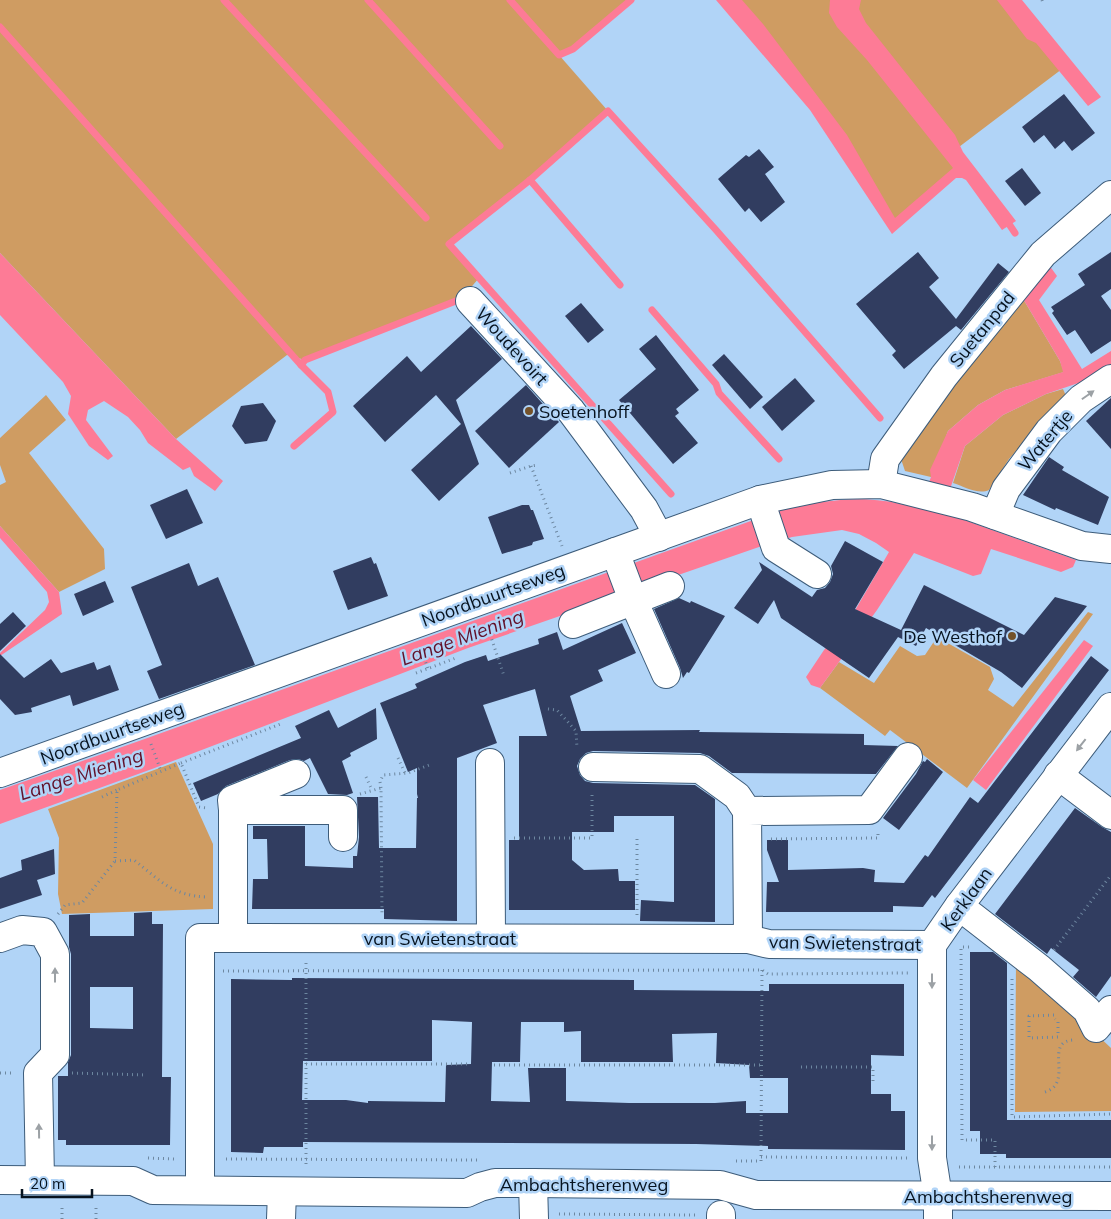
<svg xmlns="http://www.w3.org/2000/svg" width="1111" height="1219" viewBox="0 0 1111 1219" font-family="Mulish,sans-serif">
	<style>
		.green { fill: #cf9c62 }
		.water { fill: #fd7b96 }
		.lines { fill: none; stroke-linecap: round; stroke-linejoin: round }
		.stream { stroke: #fd7b96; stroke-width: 7 }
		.building { fill: #313d60; fill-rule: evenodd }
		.minor-casing { stroke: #3d5c7a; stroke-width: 30 }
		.path { stroke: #6d87a0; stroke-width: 3; stroke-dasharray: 1 4; stroke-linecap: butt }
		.minor { stroke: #fff; stroke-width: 28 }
		.oneway { fill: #9ca1a5 }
		.poi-dot { fill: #74522a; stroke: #b1d4f7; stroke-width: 2 }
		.labels { text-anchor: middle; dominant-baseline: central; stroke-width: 5; stroke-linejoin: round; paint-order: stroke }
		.street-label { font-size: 18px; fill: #07131f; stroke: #b1d4f7 }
		.poi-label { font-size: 18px; fill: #07131f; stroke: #b1d4f7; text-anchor: start }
		.water-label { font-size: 19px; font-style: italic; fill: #62112a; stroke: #b1d4f7 }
	</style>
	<rect width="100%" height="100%" fill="#b1d4f7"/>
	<!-- green -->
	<g class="green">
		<path d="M0,0h631l-58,49 -14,6 49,56 -78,69 -81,64 30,34 -18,21 -156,61 -18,-5 -111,84 -176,-186z"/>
		<path d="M728,0h278l56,69 -107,81 9,17 -71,58 -47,-80z"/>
		<path d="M1022,297l38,64 4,11 -59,18 -27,15 -30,26 -17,46 -26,-6 -6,-18z"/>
		<path d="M1063,389l3,7 -57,63 -20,31c-11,5 -26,-4 -36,-7l12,-37 38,-31 43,-21z"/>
		<path d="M46,395l20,25 -37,33 75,96 1,20 -46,23 -59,-66v-41l6,-3 -6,-17v-27z"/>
		<path d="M1088,612l5,2 -126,174 -77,-58 -5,6 -65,-48 19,-26 35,21 26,-37 17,10 8,-1 12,-18 53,30 4,12 -6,11 25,17z"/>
		<path d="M176,762l37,82v65l-151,5 -4,-20 1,-56 -11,-29z"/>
		<path d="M1016,959l95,89v63l-96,1z"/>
	</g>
	<!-- water -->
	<g class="water">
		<path d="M716,0h26l21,24 84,111 48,83 58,-50 -86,-108 -30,-33 -8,-14 1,-13h31l-2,9 7,14 89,112 8,17 53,69 -14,9 -36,-50 -4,-2h-6l-64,56 -82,-124z"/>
		<path d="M997,0h25l79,97 -13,9 -52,-63 -9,-4z"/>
		<path d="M0,253l176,186 47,42 -8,10 -21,-15 -4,-9 -7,3 -35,-27 -8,-13 -12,-13 -24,-16 -16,9 -2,10 27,36 -5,4 -19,-14 -21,-32 3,-18 -8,-14 -63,-67z"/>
		<path d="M1049,265l8,11 -18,24 43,69 29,-18v17l-12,8 -53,18 -43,21 -38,31 -23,66 134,48 -3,7 -12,5 -70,-23 -10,25 -8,2 -59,-23 -37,57 -57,78 -9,-3 -5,-8 18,-27 26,-31 39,-67 -13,-9 -17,-9 -17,-4 -50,7 -33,10 -291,101 -316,121 -152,55v-34l139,-49 648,-233c31,-6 65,-12 97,-7 12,1 23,5 35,7l12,-31 -1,-7 18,-39 30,-26 27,-15 58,-18 -3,-11 -38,-64z"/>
		<path d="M0,526l59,66 3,22 -62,42v-3l45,-43 4,-8 -2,-10 -47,-54z"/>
		<path d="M1084,640l9,6 -107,144 -13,-10z"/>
	</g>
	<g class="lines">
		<!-- stream -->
		<g class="stream">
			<path d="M224,0l202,218"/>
			<path d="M368,0l132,146"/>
			<path d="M510,0l49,55 14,-6 58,-49"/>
			<path d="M0,27l301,338 27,27 5,20 -39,34"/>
			<path d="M530,180l90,105"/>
			<path d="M1005,218l10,15"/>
			<path d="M652,310l64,74 3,9 60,66"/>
			<path d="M301,365l4,-5 156,-61"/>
			<path d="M671,494l-222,-250 81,-64 78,-69 108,119 164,188"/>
		</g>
	</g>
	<!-- building -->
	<g class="building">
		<path d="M1064,94l31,39 -23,18 -8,-10 -9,8 -11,-14 -10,8 -12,-16z"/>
		<path d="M759,149l15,18 -9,7 20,28 -24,20 -12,-14 -4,4 -27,-33 28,-24 3,2z"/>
		<path d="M1022,168l19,25 -16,13 -20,-25z"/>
		<path d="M918,252l21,26 -10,9 27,32 42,-56 11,9 -48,58 -5,-4 -52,43 -12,-14 4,-4 -40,-47z"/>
		<path d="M1111,252v37l-10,7 10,14v31l-20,13 -16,-24 -8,5 -15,-22 2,-2 -3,-4 34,-22 -7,-11z"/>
		<path d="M581,303l23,27 -16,13 -23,-27z"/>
		<path d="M471,326l31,33 -46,41 23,64 -40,37 -28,-31 50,-46 -25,-29 -51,47 -32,-36 54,-50 14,16z"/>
		<path d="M656,335l43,55 -23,19 3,4 -4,3 23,27 -25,21 -54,-64 37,-31 -17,-20z"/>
		<path d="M724,354l39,43 -13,12 -38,-44z"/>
		<path d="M795,378l20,23 -33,30 -20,-24z"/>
		<path d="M526,385l33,37 -50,46 -34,-37z"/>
		<path d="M1111,398v51l-25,-28z"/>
		<path d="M263,403l13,18 -9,20 -22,3 -13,-18 9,-20z"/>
		<path d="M1049,457l15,10 -2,3 47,27 -11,28 -42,-17 -1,2 -32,-15z"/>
		<path d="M187,489l16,34 -37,16 -16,-34z"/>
		<path d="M522,505h7l2,5h2l11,29 -11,3 -1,3 -30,9 -14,-37z"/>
		<path d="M845,541l38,21 -28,47 46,21 23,-45 100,50 31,-38 32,9 -65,82 -21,-16 -75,-44 -10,18 -18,-9 -29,41 -88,-60 -7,-18 -16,24 -24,-16 28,-38 -3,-8 53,35 5,-7 8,-2 5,-6 3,-8 -2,-8z"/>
		<path d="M371,557l3,7 2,-1 12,33 -40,14 -15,-39z"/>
		<path d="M189,563l9,23 20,-9 37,88 -96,34 -12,-28 15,-6 -31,-78z"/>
		<path d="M105,581l9,21 -31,14 -9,-22z"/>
		<path d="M679,598l11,5 1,-2 34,15 -36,57 -2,-1 -4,6 -3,-10 -26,-59z"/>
		<path d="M13,612l13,14 -26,25v-27z"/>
		<path d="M622,623l14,30 -38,17 5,11 -33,15 11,35 119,-1 -1,2 165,2v11l34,1 -22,28 -144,-1 -23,-17 -9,-3 -107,-2 -7,2 -6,6 -3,7 3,9 5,6 8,2 102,2 20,14v123l-75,-1 1,-21 33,2v-86h-60v16h-42v28l12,10 34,-1 1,12h16v29h-126v-70h10v-104h28l-12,-47 -52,16 14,38 -40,15v163l-73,-2v-10h-132l1,-30h15l-1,-40h-14v-13h52v40l48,2v-12h4l2,-19 -2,-40h21l1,51h37l1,-50h1l-1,-4v-26l-9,4 -28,-69 37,-15 -2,-4 50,-22 21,-7 2,6 51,-17 -1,-5 19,-7 6,18z"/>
		<path d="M0,654l24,24 27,-19 10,14 33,-11 3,8 13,-5 9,25 -46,16 -3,-11 -39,13 1,4 -17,3 -15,-16z"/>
		<path d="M1091,656l18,14 -174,228 -3,-3 -9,12 -30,-1v6h-127l1,-30h12l-12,-32v-10h21v30l75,-2 12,2 -1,12 30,1 21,-28 3,2 42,-60 8,6z"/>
		<path d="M376,708l1,31 -27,14 1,3 -9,5 11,32 -6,2 -19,-1 -18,-36 -6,3 -6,-2 -8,1 -64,26 -8,8 -17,7 -8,-18 108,-45 -6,-12 34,-16 9,18z"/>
		<path d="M927,759l16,13 -44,58 -16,-12 33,-44 7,-13 2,1z"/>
		<path d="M1075,808l27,19 9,5v144l-15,21 -23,-20 6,-7 -28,-22 -4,6 -52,-40z"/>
		<path d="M54,849l1,25 -18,6 5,15 -42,14v-31l22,-8 -1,-10z"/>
		<path d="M152,912v12h11l-1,153h9l-1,68h-104v-5h-8v-64h10v-14l3,-7v-101l-2,-7v-32l21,-1v22h44v-23zM90,987h43v42l-43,-1z"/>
		<path d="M970,952h23l14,11v157h104v38h-105v-4h-26v-23h-10z"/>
		<path d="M292,978l342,2v10l135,1v-7h135v72l-33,-1v39h20v17h14v39l-137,-1v-3l-72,-2 -393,-2v5h-39l-1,6 -32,-1v-173l61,1zM432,1020l40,2 -1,42 -25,1 -1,37 -77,-1v2l-22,-3h-44l1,-39h129zM521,1022h43v10l17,-1v31h92l-1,-28 45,-1 -1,30 33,2 1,13h38v35h-42v-12l-31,2h-86l-63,-2v-33h-38l2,34 -39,-1 1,-39h28z"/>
	</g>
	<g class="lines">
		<!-- minor casing -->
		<g class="minor-casing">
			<g id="minor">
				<path d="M470,301l101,110 73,98 15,28"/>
				<path d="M881,484l4,-25 59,-83 99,-122 68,-59"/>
				<path d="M760,500l16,48 41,26"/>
				<path d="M995,515l11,-26 43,-58 32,-32 30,-20"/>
				<path d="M615,552l18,48 33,74"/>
				<path d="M573,624l97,-38"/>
				<path d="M490,763l1,175"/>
				<path d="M593,767l107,2 37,27 10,15"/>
				<path d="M0,773l760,-273 72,-15 49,-1 91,23 110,39 29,3"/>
				<path d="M1058,775l53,40"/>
				<path d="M233,810l-1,-10 64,-26"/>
				<path d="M959,906l80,62 48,42 9,18 15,-18"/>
				<path d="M233,937v-127h110v27"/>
				<path d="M0,938l22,-8 21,2 12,22v101l-17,18 2,107"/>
				<path d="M748,939l-1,-128 122,-1 39,-53"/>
				<path d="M0,1180l133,1 20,9 314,3 13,-6 15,-4h38l187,2 36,10 355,1"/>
				<path d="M533,1183l1,36"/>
				<path d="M200,1190v-252l548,1 21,5 163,1"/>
				<path d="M281,1219l1,-27"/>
				<path d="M721,1219v-4"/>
				<path d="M938,1219v-22l-6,-39v-213l27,-39 152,-199"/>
			</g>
		</g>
		<!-- path -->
		<g class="path">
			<path d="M1042,0l1,3"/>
			<path d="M531,466l31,80"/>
			<path d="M510,473l21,-7 7,-1"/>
			<path d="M487,625l17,51"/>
			<path d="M421,648l7,21"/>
			<path d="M416,673l40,-15"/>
			<path d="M548,709l9,1 19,21 1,17"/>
			<path d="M151,744l10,27"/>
			<path d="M398,758l7,15"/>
			<path d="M181,763l102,-40"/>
			<path d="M366,777l6,13"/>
			<path d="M381,788l-1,-6 3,-7 25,-2 24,-9"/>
			<path d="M360,794l21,-6 1,127"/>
			<path d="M102,797l15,-7"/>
			<path d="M514,838h78v-46"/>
			<path d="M771,839l107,-1v-6"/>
			<path d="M115,861l19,-1c27,21 38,36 74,37"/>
			<path d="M58,914l7,-9 17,-2 33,-42 2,-71 64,-27 18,44 8,1"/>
			<path d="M637,915v-77"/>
			<path d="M969,947h-8l1,193h33v27"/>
			<path d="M1054,950l57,-75"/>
			<path d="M306,963v204"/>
			<path d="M223,971l539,-1 6,4 140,-1"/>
			<path d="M1012,979v138l99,-3"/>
			<path d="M1054,1015l-25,1v22l29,-1v-15l-3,-3"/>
			<path d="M306,1064h162"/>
			<path d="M494,1065h268"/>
			<path d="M801,1067h72v15"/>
			<path d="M0,1073h14"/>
			<path d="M72,1073l75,2"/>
			<path d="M1045,1092c30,-9 -3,-51 29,-52"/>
			<path d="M761,1157l147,1"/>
			<path d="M148,1158l26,1"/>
			<path d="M226,1159l251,1"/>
			<path d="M736,1161h25l1,-191"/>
			<path d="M959,1167h152"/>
			<path d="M559,1214l137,1"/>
			<path d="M62,1219v-13"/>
			<path d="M96,1219v-13"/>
		</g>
		<!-- minor -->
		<use href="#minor" class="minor"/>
	</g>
	<!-- one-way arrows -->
	<defs><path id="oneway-solid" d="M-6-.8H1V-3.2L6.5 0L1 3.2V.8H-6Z" transform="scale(1.25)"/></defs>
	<g class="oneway">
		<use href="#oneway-solid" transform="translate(1088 395) rotate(-35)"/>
		<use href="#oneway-solid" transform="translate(1081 745) rotate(128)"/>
		<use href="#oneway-solid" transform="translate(55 975) rotate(-90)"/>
		<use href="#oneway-solid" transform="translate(932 981) rotate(90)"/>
		<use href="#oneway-solid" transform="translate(39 1131) rotate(-91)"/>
		<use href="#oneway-solid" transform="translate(932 1143) rotate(90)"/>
	</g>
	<!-- markers -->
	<g class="poi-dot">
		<circle cx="529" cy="411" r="5"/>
		<circle cx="1012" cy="636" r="5"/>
	</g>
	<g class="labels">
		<!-- street labels -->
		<g class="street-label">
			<text transform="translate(982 329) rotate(-51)">Suetanpad</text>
			<text transform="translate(512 346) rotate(48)">Woudevoirt</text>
			<text transform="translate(1045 440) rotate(-50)">Watertje</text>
			<text transform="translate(493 595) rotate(-20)">Noordbuurtseweg</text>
			<text transform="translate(112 733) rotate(-20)">Noordbuurtseweg</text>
			<text transform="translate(966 899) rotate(-54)">Kerklaan</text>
			<text x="440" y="938">van Swietenstraat</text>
			<text transform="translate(845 943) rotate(1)">van Swietenstraat</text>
			<text x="584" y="1184">Ambachtsherenweg</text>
			<text x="988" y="1196">Ambachtsherenweg</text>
		</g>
		<!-- poi labels -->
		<g class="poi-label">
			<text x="539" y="411">Soetenhoff</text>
			<text x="1002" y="636" text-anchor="end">De Westhof</text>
		</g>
		<!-- water labels -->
		<g class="water-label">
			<text transform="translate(462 637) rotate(-20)">Lange Miening</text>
			<text transform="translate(81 774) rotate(-18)">Lange Miening</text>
		</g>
	</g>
	<!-- scale -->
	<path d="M22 1189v8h70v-8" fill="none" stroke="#07131f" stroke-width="2.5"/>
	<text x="30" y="1189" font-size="15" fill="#07131f" stroke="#b1d4f7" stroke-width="4" paint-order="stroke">20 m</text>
</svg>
